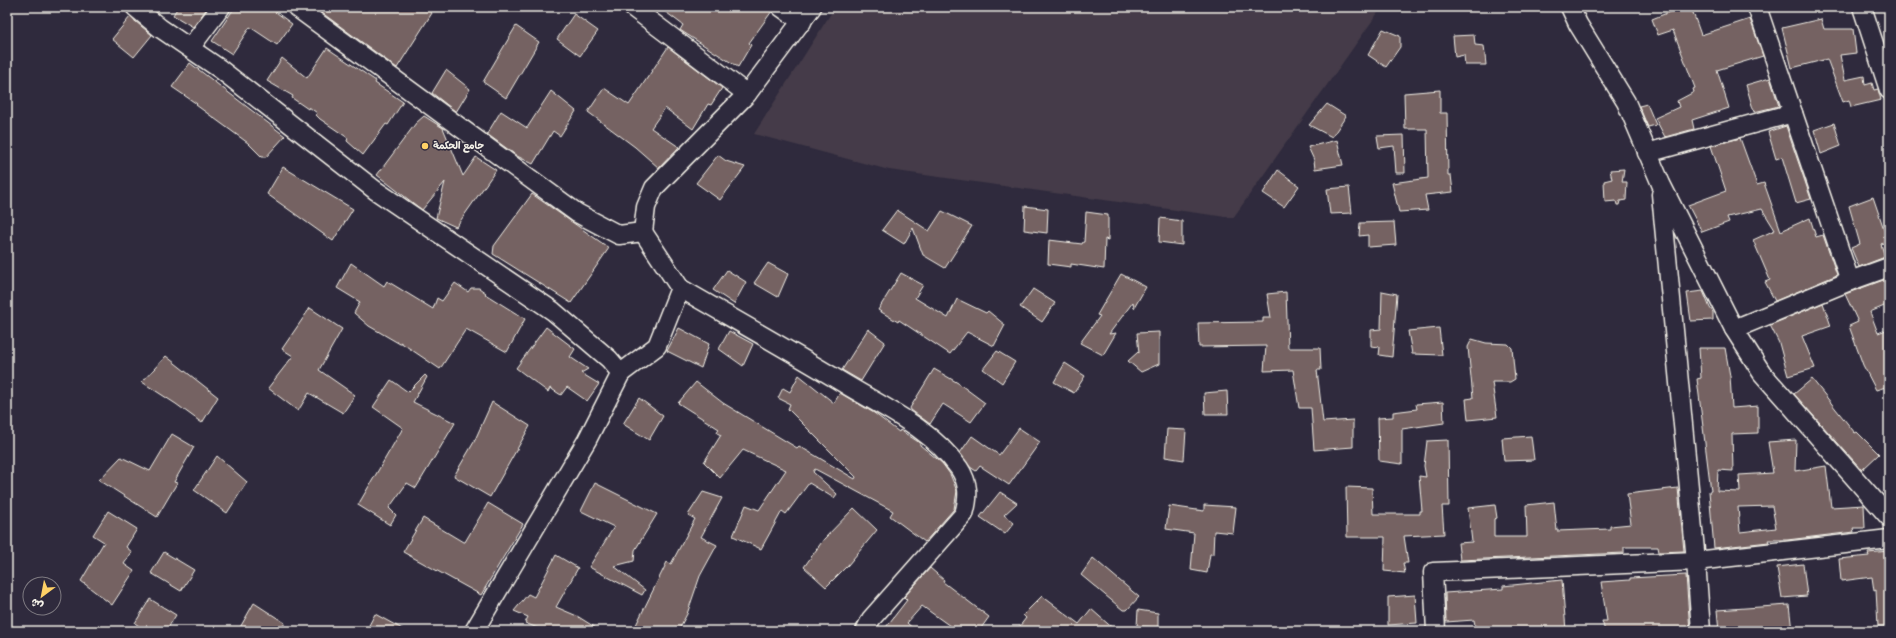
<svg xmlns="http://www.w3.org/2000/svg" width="1896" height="638" viewBox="0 0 1896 638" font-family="Pangolin,'Playpen Sans Arabic',sans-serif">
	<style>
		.built { fill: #443b48 }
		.building { fill: #756262; stroke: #f4f1e8; fill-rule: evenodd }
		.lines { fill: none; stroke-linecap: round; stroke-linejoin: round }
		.minor-casing { stroke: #f4f1e8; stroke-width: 21 }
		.minor { stroke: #2f2a3d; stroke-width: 18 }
		.poi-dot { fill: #ffd166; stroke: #2f2a3d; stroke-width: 1.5 }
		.labels { text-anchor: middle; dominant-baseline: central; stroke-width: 3; stroke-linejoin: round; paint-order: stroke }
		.poi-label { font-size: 10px; font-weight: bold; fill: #f4f1e8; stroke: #2f2a3d; text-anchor: start }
	</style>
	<rect width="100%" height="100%" fill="#2f2a3d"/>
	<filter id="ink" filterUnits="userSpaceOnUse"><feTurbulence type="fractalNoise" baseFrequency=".025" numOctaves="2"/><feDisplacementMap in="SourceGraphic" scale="8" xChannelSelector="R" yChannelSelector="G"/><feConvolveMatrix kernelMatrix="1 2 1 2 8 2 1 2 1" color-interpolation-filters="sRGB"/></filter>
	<g filter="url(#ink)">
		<!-- built -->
		<path class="built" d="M835,7h547l-149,211 -344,-48 -135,-36z"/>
		<!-- building -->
		<g class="building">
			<path d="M178,7h30l-15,20 -20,-12z"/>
			<path d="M235,7h34l23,17 -15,21 -27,-18 -18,27 -20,-13z"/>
			<path d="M314,7h110l8,6 -35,55z"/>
			<path d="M659,7h112l1,4 -23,32 2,2 -13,22 -55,-35 -3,-2 3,-5z"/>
			<path d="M1670,7h21l10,28 49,-16 13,37 -46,14 12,38 -37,12 2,9 -29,8 -10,-19 24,-11 -2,-6 17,-9 -1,-3 2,-1 -22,-58 -15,5 -6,-16 20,-8z"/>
			<path d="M574,14l24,17 -18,25 -23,-17z"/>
			<path d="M130,17l22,18 -18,22 -22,-18z"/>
			<path d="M1821,19l3,10h29l3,24 -16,2 5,25 19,-4 1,9 7,-2 2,7 4,-1 3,11 -30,7 -2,-7 -6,2 -16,-43 -35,9 -10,-40z"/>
			<path d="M516,26l23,16 -33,56 -23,-16z"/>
			<path d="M1383,29l17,7v11l-14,20 -18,-12z"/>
			<path d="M1474,35l1,10 9,1 2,19h-21l-1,-10 -9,2 -2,-21z"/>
			<path d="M668,47l54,41 -11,17 -3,-1 -15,25 -28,-21 -14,20 28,19 -20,21 -24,-21 -47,-35 16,-24 25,17z"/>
			<path d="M327,48l49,33 -1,2 28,19 -15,23 -2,-1 -23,31 -16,-14 1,-3 -28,-19 -4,-4 1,-2 -8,-6 -1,2 -16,-11 1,-2 -26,-15 15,-23 25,20z"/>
			<path d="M190,63l95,73 -19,21h-4l-14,-14 -52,-38 1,-1 -25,-17z"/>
			<path d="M446,70l24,19 -14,23 -24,-19z"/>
			<path d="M1770,78l9,28 -25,6 -8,-27z"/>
			<path d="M1440,90v23h7l1,62h3l2,17 -28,3 3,15 -29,2 -7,-29 36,-5 -1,-49h-22l-1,-36z"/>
			<path d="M551,91l25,20 -16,25 -7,-5 -20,33 -16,-8 -30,-22 14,-23 26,17z"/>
			<path d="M1327,104l19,12 -14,21 -23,-12z"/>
			<path d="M1647,104l9,21 -8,2 -9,-21z"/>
			<path d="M424,116l19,12 20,48 13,-19 20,13 -40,57 -20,-9 9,-36 -23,28 -45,-35 39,-52z"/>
			<path d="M1834,123l7,23 -20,8 -7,-24z"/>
			<path d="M1786,126l25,73 -15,4 -14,-46 -6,2 -8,-27z"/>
			<path d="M1404,135l1,38h-9l-2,-27 -15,2 -2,-12z"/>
			<path d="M1740,138l17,47 7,-2 17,48 29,-13 6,19 7,-2 14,40 -62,26 -10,-19 5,-2 -17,-40 22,-10 -13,-21 -35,8 2,5 -27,10 -14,-27 38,-14 -15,-45z"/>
			<path d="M1337,140l6,25 -28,4 -1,-9 -6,-13z"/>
			<path d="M718,155l8,6 19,6 -25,33 -24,-17z"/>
			<path d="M283,167l70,42 -20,32 -66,-47z"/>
			<path d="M1624,169l-2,13h5l-1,18 -6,1 -1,4h-2l-1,-4 -11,1 -1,-21 8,-2 -2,-9z"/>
			<path d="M1278,170l21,16 -15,21 -21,-14z"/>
			<path d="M1349,187l3,26 -22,1 -3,-25z"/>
			<path d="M532,194l77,54 -38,55 -78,-49 1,-8z"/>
			<path d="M1873,197l15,44 -7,3 4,13 -26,10 -8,-19 9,-4 -11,-38z"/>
			<path d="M1025,206l23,3 -1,24 -23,-3z"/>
			<path d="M897,210l32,21 13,-20 30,15 -27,42 -22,-13 -10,-27 -9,16 -22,-14z"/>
			<path d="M1086,212l22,3v25l-3,-1 -1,30 -33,-5v3l-23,-3 1,-24 33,4 1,-2h1z"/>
			<path d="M1160,218l22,3v24l-23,-3z"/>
			<path d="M1394,222l2,23 -28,2v-12l-9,1 1,-13z"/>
			<path d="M351,263l33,23 3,-5 46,28 4,-11 5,3 13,-18 13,9 3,-4h8l7,5 -1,1 40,25 -18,33 -41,-23 -26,40 -40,-27v2l-31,-18 -15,-13 6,-11 -23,-14z"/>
			<path d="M768,263l20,11 -10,23 -24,-14z"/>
			<path d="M727,270l19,12 -12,22 -21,-14z"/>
			<path d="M901,273l22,12 -8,13 33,20 9,-19 29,14 2,-2 17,14 -11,21 -27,-14 -17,22 -51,-34 -1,2 -20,-12z"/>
			<path d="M1121,274l25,13 -12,21 -1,-6 -24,32 7,-1 -13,22 -23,-12 20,-27 -3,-1z"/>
			<path d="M1889,278v26l-19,8 8,21 11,-4v57l-13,4 -13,-25 -14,-39 9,-4 -13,-28z"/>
			<path d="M1033,289l22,14 -13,19 -22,-15z"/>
			<path d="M1382,291l15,3 -5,63 -13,-2 1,-8 -9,-1v-16l10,-1z"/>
			<path d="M1703,291l7,17 3,4v8l-22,1 -4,-28z"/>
			<path d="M1286,292l2,56h32l1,22h-4l6,52 30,-2v27l-39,3 -3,-42h-12l-6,-38 -29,1 2,-25 -67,1 -1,-24 65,-1v-4h8l-4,-24z"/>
			<path d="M1823,303l8,23 -29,10 13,32 -27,8 -9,-33 -9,-18z"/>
			<path d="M310,308l32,21 -23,41 36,25 -12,18 -34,-20 -11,18 -30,-23 25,-32 -11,-7z"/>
			<path d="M546,327l29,22 -5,8 18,12 -7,4 18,11 -12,17 -20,-14 -6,8 -11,-7 -2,4 -32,-24z"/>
			<path d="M679,328l30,16 -8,24 -34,-17z"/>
			<path d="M1439,328l3,27 -30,-1 -4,-23z"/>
			<path d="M868,329l17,13 -24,39 -19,-11z"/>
			<path d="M729,331l24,13 -10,22 -24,-17z"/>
			<path d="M1159,332v32l-18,8 -13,-11 10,-9 1,1 -2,-20z"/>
			<path d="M1472,339l14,4 22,1 4,4 3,31 -5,3h-18l5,35 -29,3 -2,-21 7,-1 -5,-51z"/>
			<path d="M1699,348h26l5,28 2,32 26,-2v27l-26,1 1,37 -15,-1 -1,21 23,1 -1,-17 34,-2 -5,-31 28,-2 -1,31 31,-5 5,41 33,-2 1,23h-12l1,4 -67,8h-19l1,2 -55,6 -5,-57h2l-14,-112 4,-1zM1772,506l4,22 -36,4 -2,-25z"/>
			<path d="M997,351l18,11 -13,21 -19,-14z"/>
			<path d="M166,356l52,41 -16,26 -26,-19 -34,-22z"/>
			<path d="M1065,363l20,13 -11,17 -20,-11z"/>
			<path d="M934,369l24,14 27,20 -14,19 -28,-18 -13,20 -19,-14 -1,-2z"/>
			<path d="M425,375l2,2 -14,25 42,21 -39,65 -9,-5 -18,25 7,7 -6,10 -32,-20 45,-77 -30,-21 18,-27 17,12z"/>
			<path d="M799,375l35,28 6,-10 34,20 25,19 1,-2 20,13v2l22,18 8,11 7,17 -3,18 -29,33 -35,-26 3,-5 -78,-42 -2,3 24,22 -3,4 -25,-15 -23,31 -4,-3 -21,38 -28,-13 13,-31 13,5 27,-40 -43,-20 -23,28 -16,-16 17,-27 -4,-2 2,-4 -41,-26 18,-21 27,21 74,45 2,-2 56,33 1,-2 -68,-68 2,-5 -12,-6 5,-10 7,4z"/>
			<path d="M1812,379l43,54 2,-1 22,22 -17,16 -68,-76z"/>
			<path d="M1227,391l1,23h-23l-1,-21z"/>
			<path d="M639,398l24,18 -14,24 -26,-16z"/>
			<path d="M492,402l38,24 -40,71 -36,-21 20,-34z"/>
			<path d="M1443,402l1,21 -42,6v35l-23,-3 -1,-43 15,-1v-5l24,-3 -1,-5z"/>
			<path d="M1019,428l21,14 -31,43 -29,-19 -4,5 -6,-4 -10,-14 12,-17 27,19z"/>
			<path d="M1167,429l19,1 -2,30 -19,-3z"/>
			<path d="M172,434l22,13 -20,35 3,1 -20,34 -58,-37 22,-23 29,14z"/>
			<path d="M1531,436l3,24 -30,1 -2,-23z"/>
			<path d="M1448,440l1,66h-7l2,28 -40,2 4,27h-5l2,10 -21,-2 1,-34h-38l-1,-50 26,1 1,26h47v-3h2l-3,-35 7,1 -2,-11 3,-25z"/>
			<path d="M217,456l30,26 -20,31 -33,-23z"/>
			<path d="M595,483l62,31 -22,36 -1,11 -20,5 31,24 -3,5 -53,-28 25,-40 -33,-16z"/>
			<path d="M1678,488l6,63 -25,1 -1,-5h-34v6l-164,7 -2,-17 14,-1 -4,-34 27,-3 2,13 -3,1v18h33l-1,-32 28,-3 3,29 53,-2v-3l21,-2 -4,-30z"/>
			<path d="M703,492l19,6 -21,39 16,8 -17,31 -13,38 -9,17h-45l34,-69 4,2 24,-45 -7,-4z"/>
			<path d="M1000,492l17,11 -13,12 10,8 -9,11 -25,-17z"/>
			<path d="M488,503l35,21 -42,71 -78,-43 20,-34 40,24h2z"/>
			<path d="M1204,505l32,2 -3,26 -19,-2 -1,23h-3l-3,19 -16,-3 3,-37 -28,-4 3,-23 35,5z"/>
			<path d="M854,508l23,22 -29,35 -22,22 -22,-20 20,-28z"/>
			<path d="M108,511l29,18 -11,18 6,5 -8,12 10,7 -22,34 -31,-24 23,-39 -11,-7z"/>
			<path d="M1889,551v75h-11l-2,-36 -2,1 -2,-14 -31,4 -2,-22 30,-3 -1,-3z"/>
			<path d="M164,552l30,18 -13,21 -30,-18z"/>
			<path d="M556,555l22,13 -22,39 21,9 24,15h-56l-20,-8 3,-6 -14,-6 14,-17 6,3z"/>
			<path d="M1093,558l46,39 -12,13h-4l-42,-35z"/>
			<path d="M1803,564l4,32 -25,2 -5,-31z"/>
			<path d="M930,568l14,12 -1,2 46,35 -10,14h-22l-35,-25 -15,17 9,8h-33l24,-31 -3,-3z"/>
			<path d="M1686,575l4,56h-85l-3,-10h5l-6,-39 29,-2v-2z"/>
			<path d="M1562,580l4,51h-90l-2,-11 -28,2 -1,-29 58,-4v-3z"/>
			<path d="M1415,595l2,28 -29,2v-28z"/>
			<path d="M1042,596l37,28 12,-15 25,22h-100l10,-13 -3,-3z"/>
			<path d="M150,599l26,16 -10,16h-21l-10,-8z"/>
			<path d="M254,603l31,20 -5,8h-42z"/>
			<path d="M1789,605l3,26h-73l-2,-21z"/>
			<path d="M1138,610l20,3v15l-21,-2z"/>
			<path d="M375,614l31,17h-40z"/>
		</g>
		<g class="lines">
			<!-- minor casing -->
			<g class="minor-casing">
				<g id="minor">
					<path d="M135,7l25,21 60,41 155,121 178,121 56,48 12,14 -34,67 -113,191"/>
					<path d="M296,7l281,206 42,22 24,-3 37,56 -23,58 -36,27"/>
					<path d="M632,7l115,87"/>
					<path d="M781,7l21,15"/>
					<path d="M1570,7l8,17 48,78 35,82 73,145 28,44 127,144"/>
					<path d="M1757,7l93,274"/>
					<path d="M1862,7l27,83"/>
					<path d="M190,48l31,-41"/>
					<path d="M1647,153l146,-40"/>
					<path d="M1661,194l35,367 5,70"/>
					<path d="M643,232l3,-25 8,-19 93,-94 65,-87"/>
					<path d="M680,288c57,33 114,65 170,99 39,23 82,43 109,81 10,15 10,29 5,46l-93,105 -6,12"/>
					<path d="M1734,329l116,-48 39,-14"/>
					<path d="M1436,631l-3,-59 263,-11 193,-22"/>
				</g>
			</g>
			<!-- minor -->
			<use href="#minor" class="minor"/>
		</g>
	</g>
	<!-- markers -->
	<circle class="poi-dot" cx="425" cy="146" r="4"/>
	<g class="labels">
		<!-- poi labels -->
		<g class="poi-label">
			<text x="433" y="146">جامع الحكمة</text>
		</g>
	</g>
	<!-- margin -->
	<rect width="1896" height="638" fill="none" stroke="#2f2a3d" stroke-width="24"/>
	<rect x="12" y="12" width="1872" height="614" fill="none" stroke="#f4f1e8" stroke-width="1.5" filter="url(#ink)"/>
	<!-- north arrow -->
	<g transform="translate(42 596) rotate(212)"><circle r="19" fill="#2f2a3d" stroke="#7e7a81"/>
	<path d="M0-3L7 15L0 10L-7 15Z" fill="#ffd166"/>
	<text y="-6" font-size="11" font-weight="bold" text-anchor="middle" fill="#f4f1e8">ش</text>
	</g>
</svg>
